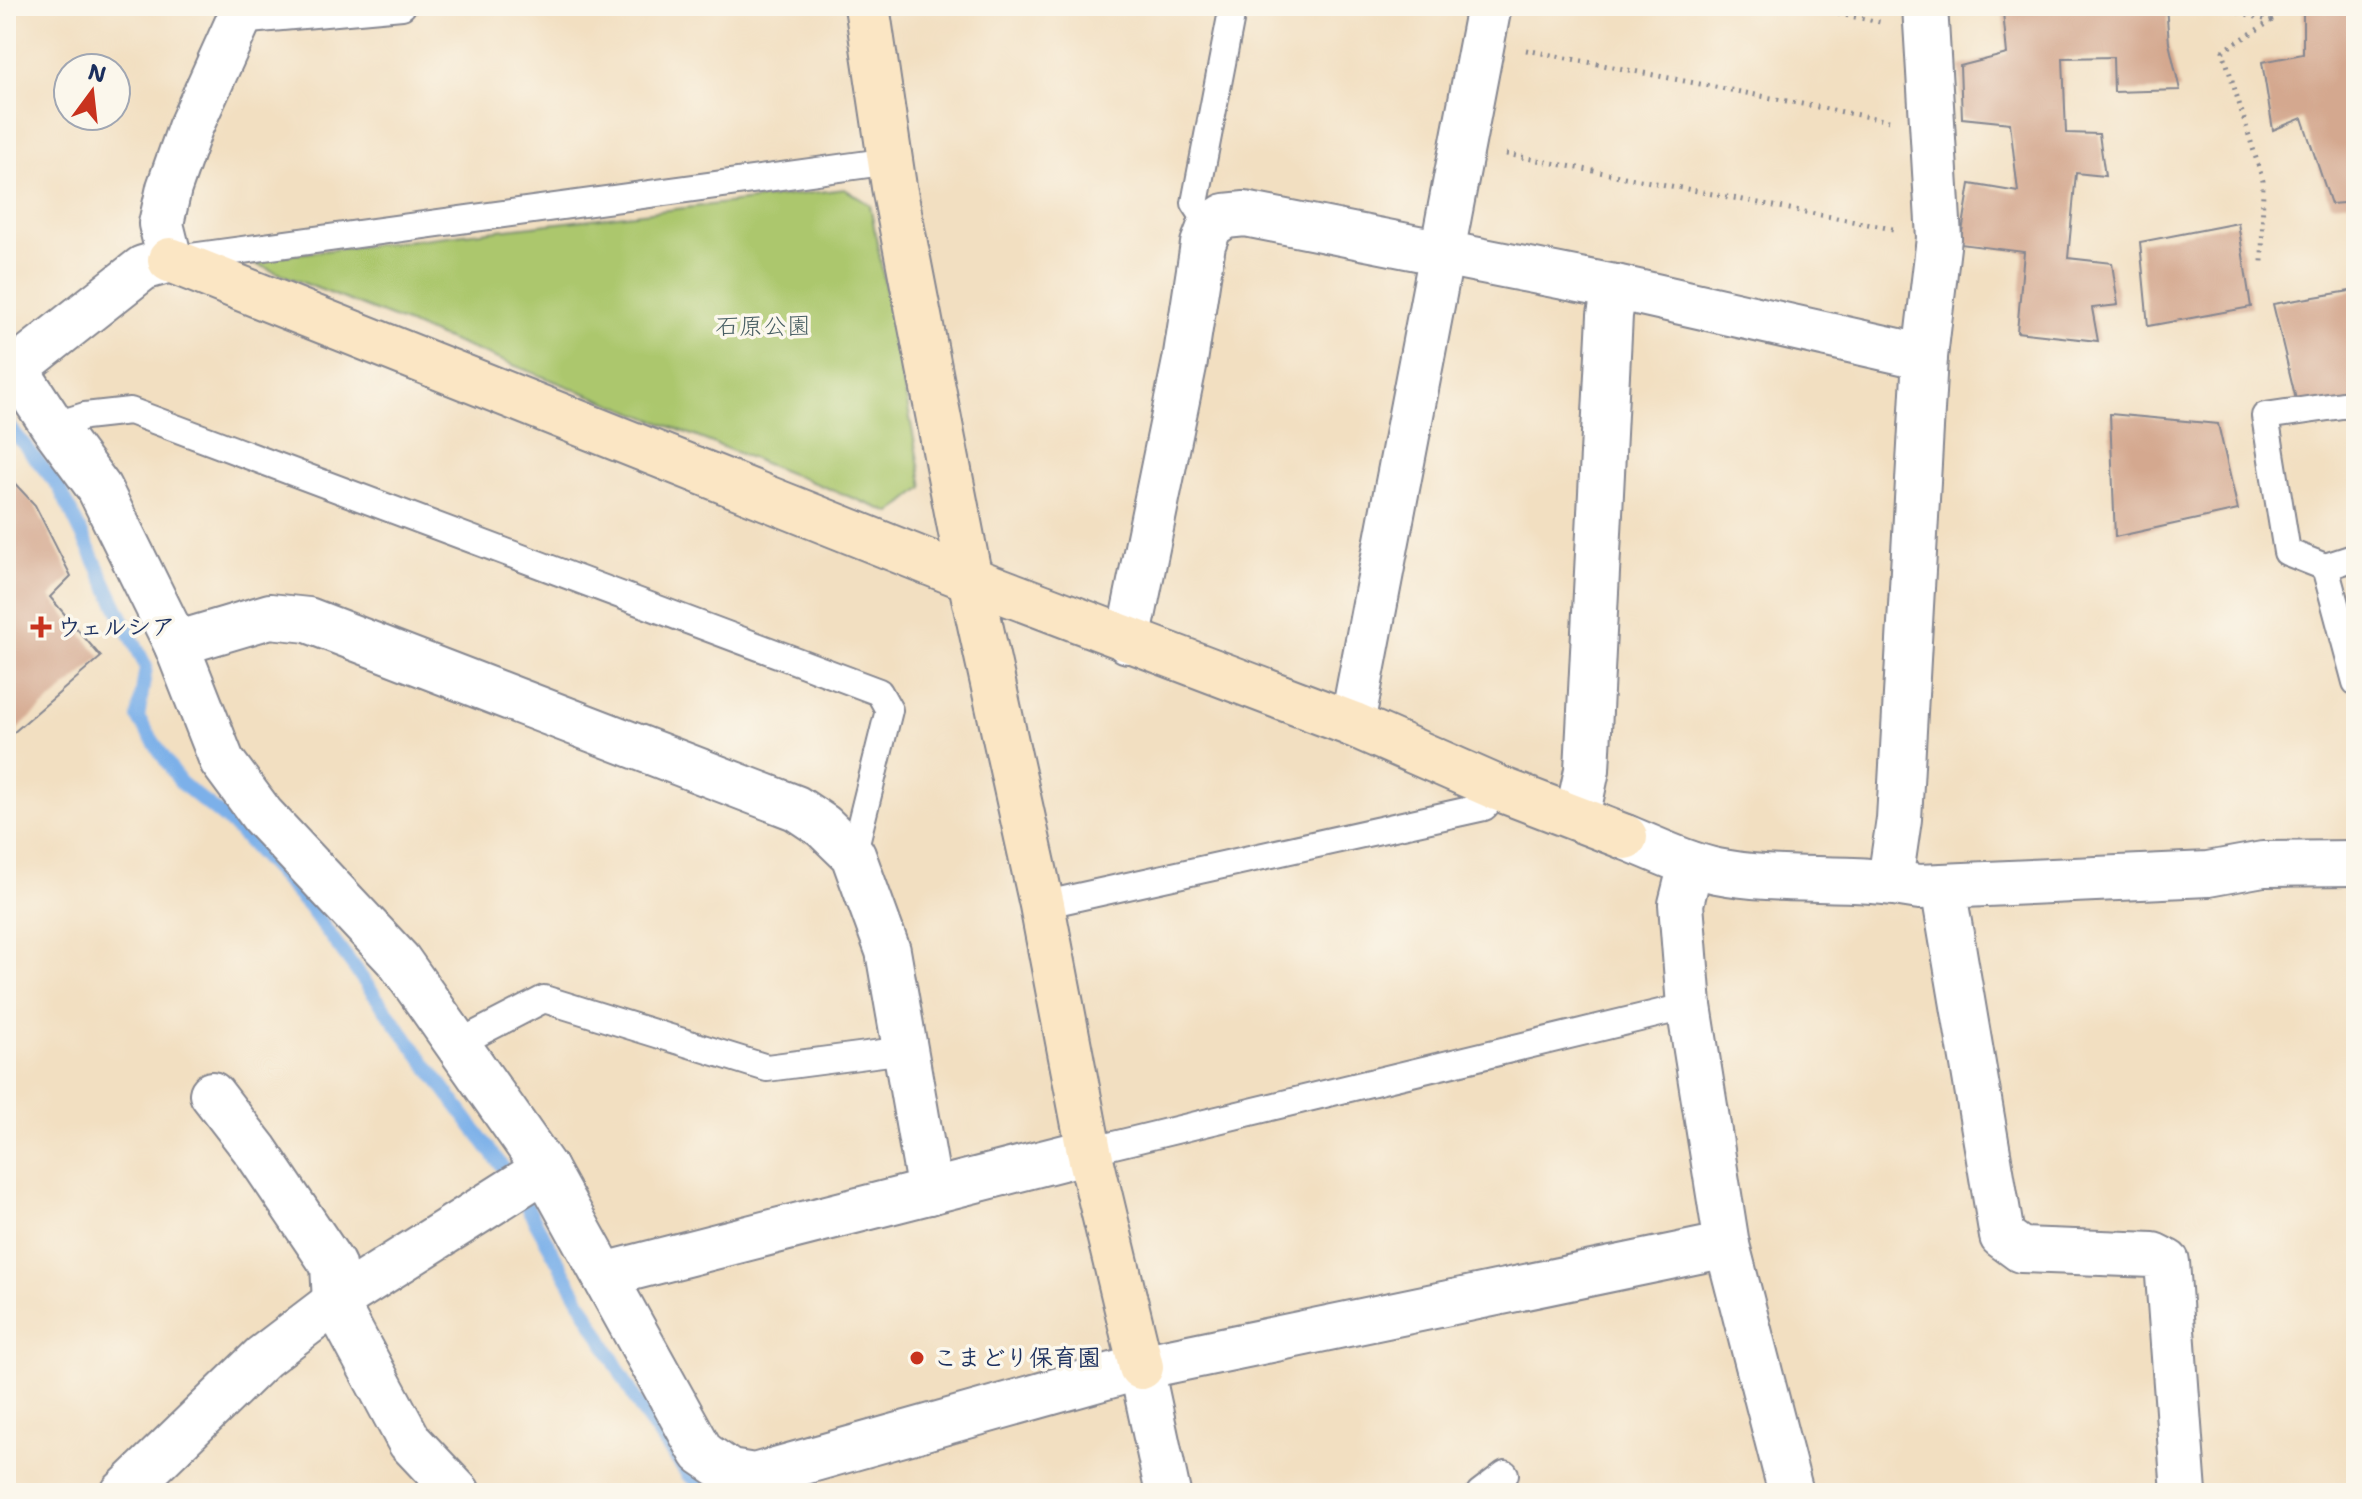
<svg xmlns="http://www.w3.org/2000/svg" width="2362" height="1499" viewBox="0 0 2362 1499" font-family="'Shantell Sans','Klee One',sans-serif">
	<style>
		.green { fill: #acc76d; stroke: #647b66; stroke-width: 2 }
		.lines { fill: none; stroke-linecap: round; stroke-linejoin: round }
		.stream { stroke: #7bb0e9; stroke-width: 14 }
		.building { fill: #d4a88f }
		.lane-casing { stroke: #868790; stroke-width: 30 }
		.street-casing { stroke: #868790; stroke-width: 48 }
		.secondary-casing { stroke: #868790; stroke-width: 48 }
		.path { stroke: #868790; stroke-width: 5; stroke-dasharray: 2 6; stroke-linecap: butt }
		.lane { stroke: #fff; stroke-width: 26 }
		.street { stroke: #fff; stroke-width: 44 }
		.secondary { stroke: #fbe6c4; stroke-width: 44 }
		.poi-dot { fill: #c8321e; stroke: #fbf7ec; stroke-width: 3 }
		.labels { text-anchor: middle; dominant-baseline: central; stroke-width: 7; stroke-linejoin: round; paint-order: stroke }
		.park-label { font-size: 24px; fill: #465d62; stroke: #fbf7ec }
		.poi-label { font-size: 24px; font-weight: bold; fill: #1b2f5e; stroke: #fbf7ec; text-anchor: start }
	</style>
	<rect width="100%" height="100%" fill="#fbf7ec"/>
	<filter id="ink" filterUnits="userSpaceOnUse"><feTurbulence type="fractalNoise" baseFrequency=".0125" numOctaves="2"/><feDisplacementMap in="SourceGraphic" scale="16" xChannelSelector="R" yChannelSelector="G"/><feConvolveMatrix kernelMatrix="1 2 1 2 8 2 1 2 1" color-interpolation-filters="sRGB"/></filter>
	<filter id="wash" filterUnits="userSpaceOnUse"><feTurbulence type="fractalNoise" baseFrequency=".006" numOctaves="4" result="noise"/><feDisplacementMap in="SourceGraphic" scale="32" xChannelSelector="R" yChannelSelector="G"/><feGaussianBlur stdDeviation="1.8" result="paint"/><feColorMatrix in="noise" values="0 0 0 0 0 0 0 0 0 0 0 0 0 0 0 0 0 1.4 0 .05"/><feComposite in="paint" operator="in"/></filter>
	<g filter="url(#wash)">
		<rect width="100%" height="100%" fill="#f2dfc1"/>
		<!-- green -->
		<path class="green" d="M845,189l25,16 53,282 -32,26 -646,-253z"/>
		<g class="lines">
			<!-- stream -->
			<g class="stream">
				<path d="M8,425l51,62 87,180 -8,51 42,64 54,44 75,81 198,266"/>
				<path d="M526,1205l116,206 46,64 30,18"/>
			</g>
		</g>
		<g id="blocks">
			<!-- building -->
			<g class="building">
				<path d="M1953,6h213l3,37 11,47 -66,2 -1,-35 -50,1 3,75 33,1 6,42 -29,-3 -8,85 44,5 6,42 -26,3 6,33 -81,-9 7,-80 -64,-8 10,-60 48,8 -8,-69 -48,-5 -2,-52 47,-12 -4,-42h-50z"/>
				<path d="M2303,6h53v196l-25,2 -29,-86 -29,12 -11,-68 41,-8z"/>
				<path d="M2238,223l13,84 -103,19 -8,-84z"/>
				<path d="M2356,290v113l-57,9 -26,-108z"/>
				<path d="M2110,414l108,10 20,86 -123,27z"/>
				<path d="M6,474l29,31 36,71 -21,21 51,60 -95,82z"/>
			</g>
		</g>
	</g>
	<g filter="url(#ink)">
		<use href="#blocks" fill-opacity="0" stroke="#868790" stroke-width="2"/>
		<g class="lines">
			<!-- lane casing -->
			<g class="lane-casing">
				<g id="lane">
					<path d="M240,21l162,-15"/>
					<path d="M1210,226l-15,-23 38,-197"/>
					<path d="M176,259l714,-98"/>
					<path d="M53,426l32,-10 45,-5 749,281 10,18 -36,145"/>
					<path d="M2356,557l-31,10 31,115"/>
					<path d="M2325,567l-38,-15 -22,-136 91,-13"/>
					<path d="M1042,905l442,-98 16,-18"/>
					<path d="M457,1044l87,-45 223,69 138,-18"/>
					<path d="M1089,1151l600,-145"/>
					<path d="M1480,1493l25,-19"/>
				</g>
			</g>
			<!-- street casing -->
			<g class="street-casing">
				<g id="street">
					<path d="M15,368l38,58 46,62 77,156 46,117 40,54 137,146 146,208 157,284 28,19 24,4 387,-109 586,-122 -38,-239 -8,-102 10,-40"/>
					<path d="M6,376l137,-108 27,-8 -9,-36 8,-36 21,-60 55,-122"/>
					<path d="M1128,641l57,-280 18,-117 7,-18 15,-10 20,-2 370,73 310,70"/>
					<path d="M176,644l94,-28 38,4 488,188 27,18 30,29 35,96 42,241"/>
					<path d="M1352,724l137,-718"/>
					<path d="M1577,817l10,-47 23,-455 5,-28"/>
					<path d="M1625,837c30,12 60,27 92,34 66,13 135,3 202,16l289,-13 55,-10 93,-1"/>
					<path d="M1890,881l9,-62 26,-462 14,-119 -14,-232"/>
					<path d="M1943,887l59,349 19,14 132,5 14,7 17,231"/>
					<path d="M212,1094l44,57 77,114 2,37 75,140 48,51"/>
					<path d="M1727,1245l64,248"/>
					<path d="M604,1275l485,-124"/>
					<path d="M1141,1367l27,126"/>
					<path d="M123,1493l140,-136 72,-55 210,-133"/>
				</g>
			</g>
			<!-- secondary casing -->
			<g class="secondary-casing">
				<g id="secondary">
					<path d="M867,6l27,181 76,392 72,326 47,246 52,216"/>
					<path d="M170,260l800,319 382,145 148,65 125,48"/>
				</g>
			</g>
			<!-- path -->
			<g class="path">
				<path d="M1799,6l81,16"/>
				<path d="M2216,6l55,15 -48,30 40,130 -1,83"/>
				<path d="M1526,50l363,71"/>
				<path d="M1506,154l387,75"/>
			</g>
			<!-- lane -->
			<use href="#lane" class="lane"/>
			<!-- street -->
			<use href="#street" class="street"/>
			<!-- secondary -->
			<use href="#secondary" class="secondary"/>
		</g>
	</g>
	<!-- markers -->
	<g class="poi-dot">
		<path d="M37 615h8v8h8v8h-8v8h-8v-8h-8v-8h8z"/>
		<circle cx="917" cy="1358" r="8"/>
	</g>
	<g class="labels">
		<!-- park labels -->
		<g class="park-label">
			<text x="763" y="326">石原公園</text>
		</g>
		<!-- poi labels -->
		<g class="poi-label">
			<text x="57" y="627">ウェルシア</text>
			<text x="933" y="1358">こまどり保育園</text>
		</g>
	</g>
	<!-- margin -->
	<rect width="2362" height="1499" fill="none" stroke="#fbf7ec" stroke-width="32"/>
	<!-- north arrow -->
	<g transform="translate(92 92) rotate(15)"><circle r="38" fill="#fbf7ec" stroke="#a1a7b3" stroke-width="2"/>
	<path d="M0-6L14 30L0 20L-14 30Z" fill="#c8321e"/>
	<text y="-12" font-size="22" font-weight="bold" text-anchor="middle" fill="#1b2f5e">N</text>
	</g>
</svg>
